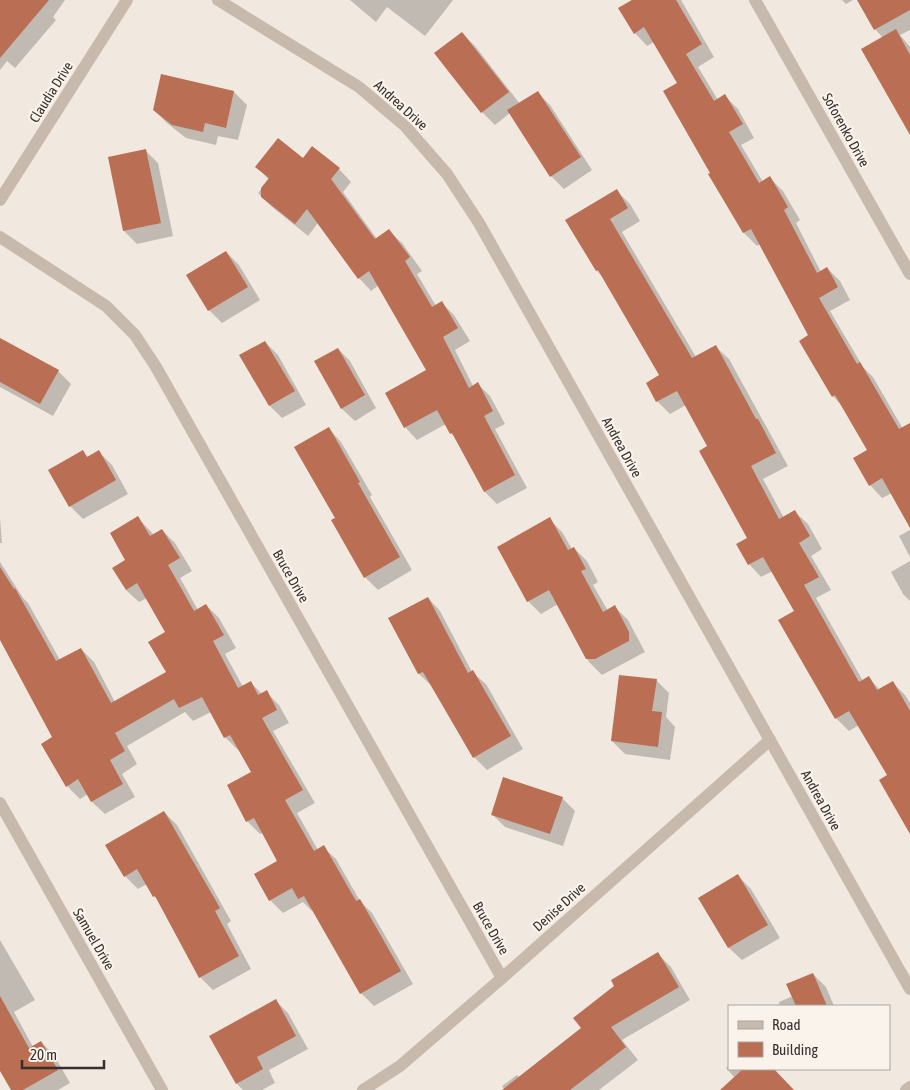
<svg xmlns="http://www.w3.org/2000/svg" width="910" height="1090" viewBox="0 0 910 1090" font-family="'Asap Condensed',sans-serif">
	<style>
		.shadow { fill: #0003 }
		.building { fill: #ba6e54 }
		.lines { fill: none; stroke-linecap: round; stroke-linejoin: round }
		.minor { stroke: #c8b9ad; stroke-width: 12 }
		.labels { text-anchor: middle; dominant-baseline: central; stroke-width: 4.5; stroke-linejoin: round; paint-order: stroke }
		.street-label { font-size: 14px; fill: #372f2b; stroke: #f9f3ec }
	</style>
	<rect width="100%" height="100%" fill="#f1e9e0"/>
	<!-- shadow -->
	<g class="shadow">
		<path d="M0,0h65l-12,17 3,3 -41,48 -8,-7 -7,9z"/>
		<path d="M350,0h103l-28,36 -38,-29 -11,15z"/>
		<path d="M631,0h50l33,57 -16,10 20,33 7,-4 13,13 16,29 -13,7 22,37 7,-4 13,13 17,29 -4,3 25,49 6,-4 13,13 10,19 -20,11 33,56 10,10 30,52 7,-4v101l-18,-33 -10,5 -12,-13 -2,-34 -26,-45 -9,-10 -24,-60 -49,-92 -3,2 -13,-13 -34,-58 2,-2 -33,-89 -25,-42 -7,4 -12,-13z"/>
		<path d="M842,0h11l-7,4z"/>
		<path d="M858,0h52v30l-10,5 10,12v83l-27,-92 -8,-9z"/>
		<path d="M462,33l13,13 45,58 17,-12 13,13 42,65 -28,19 -13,-13 -41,-63 -15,12 -13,-13z"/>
		<path d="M162,75l72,17 13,13 -9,35 -20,-4 -2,9 -30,-7 -19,-15 -13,-13z"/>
		<path d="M312,148l27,21 12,13 -8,10 34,47 12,-8 13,12 20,28 -5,3 19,32 6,-3 12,12 16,26 -15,9 18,36 5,-2 12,12 15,28 -10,5 32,59 -30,16 -12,-12 -28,-53 -6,-6 -5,-9 -29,16 -12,-13 23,-57 -49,-85 -8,6 -12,-13 -41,-55 -10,13 -37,-30 -13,-13 11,-13 -12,-13 46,-7z"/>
		<path d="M145,150l13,13 15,73 -36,8 -13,-13z"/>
		<path d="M617,191l13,13 10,17 -18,11 74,125 20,-10 13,12 59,107 -25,13 21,39 11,-6 13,12 14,25 -11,7 20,34 -15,8 47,83 6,-3 11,12 13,-7 12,12 5,8v129l-22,-56 -29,-51 -10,6 -13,-13 -40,-106 -23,-41 -12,6 -12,-13v-26l-40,-91 -23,-42 -16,9 -13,-13 4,-25 -58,-99 -7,-7z"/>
		<path d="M226,252l13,13 21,35 -38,23 -13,-13z"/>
		<path d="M265,342l13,13 28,50 -24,13 -12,-12z"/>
		<path d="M338,349l12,12 26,47 -21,13 -13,-12 -26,-47z"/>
		<path d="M0,351l58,20 13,13 -18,32 -53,-29z"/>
		<path d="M329,429l12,13 31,53 -2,2 42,73 -34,20 -13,-13 -29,-59z"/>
		<path d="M83,452l6,6 10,-6 13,13 16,29 -45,25 -13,-13z"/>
		<path d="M0,518l2,25h-2z"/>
		<path d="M138,518l16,17 8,-5 13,13 17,28 -12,7 18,32 8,-5 13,13 17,30 -11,6 18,33 8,-4 11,11 4,-2 13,13 10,18 -16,8 42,72 -18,10 21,37 5,-3 13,12 24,42 12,12 41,71 -39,22 -13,-13 -47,-83 -2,1 -9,-9 -20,11 -13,-13 -14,-25 23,-14 -16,-28 -3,1 -13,-13 -18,-35 24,-14 -13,-23 -2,1 -13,-13 -14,-25 -18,9 -8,-9 -58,34 10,18 -15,10 13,23 -30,17 -13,-12 -4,-8 -8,5 -13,-13 -14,-48 -53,-103v-73l23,36 5,5 32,57 21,-11 13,13 21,40 52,-29 -1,-40 -19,-35 -8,4 -13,-12 1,-30z"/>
		<path d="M549,519l13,13 10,17 2,-1 13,13 11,21 -5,3 15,26 7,-4 13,13 17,32 -43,23 -13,-13 -31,-58 -17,10 -13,-13z"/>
		<path d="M910,530v27l-11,-21z"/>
		<path d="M910,561v40l-7,-7 -12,-22z"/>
		<path d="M428,598l12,13 32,61 14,12 37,65 -36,21 -13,-13 -42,-71 -13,-12 -29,-56z"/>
		<path d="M656,680l13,13 -3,24 9,10 -5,33 -45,-6 -13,-13z"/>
		<path d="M562,798l13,13 -12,35 -58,-19 -13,-13z"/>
		<path d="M164,812l13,13 54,96 -4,3 24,45 -38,21 -13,-13 -40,-75 -6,-6 -7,-12 -9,5 -13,-13z"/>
		<path d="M738,876l13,13 29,49 -38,22 -13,-12 -29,-49z"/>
		<path d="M0,940l35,60 -21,12 19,35 8,-5 13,13 16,28 -12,7h-46l-12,-21z"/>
		<path d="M658,954l13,13 19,33 -68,40 16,20 -39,30h-94l-3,-4 15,-11 3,3 63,-50z"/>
		<path d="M813,974l13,13 8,19h-54l-1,-4 14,-6z"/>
		<path d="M276,1001l12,12 20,36 -39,21 6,13 -13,7h-19l-6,-6z"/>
		<path d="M729,1066v3h44l20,21h-71l13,-12 -9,-10z"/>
	</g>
	<!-- building -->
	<g class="building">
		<path d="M0,0h49l-49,58z"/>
		<path d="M632,0h44l26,44 -16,10 28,47 11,-7 18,30 -14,8 30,51 11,-7 18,31 -4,3 33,63 10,-6 11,20 -19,11 38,66 3,-2 39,67 11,-6v105l-28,-50 -13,8 -16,-28 14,-8 -32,-55 -3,2 -33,-56 9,-6 -57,-106 -8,4 -35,-59 2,-1 -47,-82 14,-8 -33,-56 -10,7 -16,-26z"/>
		<path d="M857,0h53v10l-36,20z"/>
		<path d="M896,29l14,26v80l-49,-86z"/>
		<path d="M462,32l47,60 -28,21 -47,-60z"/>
		<path d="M161,74l73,17 -8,37 -21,-5 -2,9 -31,-7 -19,-15z"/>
		<path d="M538,91l43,66 -31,20 -43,-67z"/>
		<path d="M278,138l25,20 9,-12 28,22 -9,11 44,60 14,-10 21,28 -5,4 27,46 10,-6 16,27 -15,9 26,51 9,-6 15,29 -9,5 31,59 -31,17 -32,-59 -2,1 -13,-24 -33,18 -19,-35 41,-23 -57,-99 -11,8 -51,-70 -12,15 -34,-27v-9l8,-10 -14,-11z"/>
		<path d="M146,149l15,74 -38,8 -15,-74z"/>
		<path d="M617,189l11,19 -18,11 82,139 24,-13 40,74h2l18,34 -25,13 28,53 16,-9 15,26 -11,7 20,34 -15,8 55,97 10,-6 8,14 16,-9 17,30v123l-31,-54 8,-5 -38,-64 -14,8 -57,-99 16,-9 -31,-54 -15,8 -12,-21 11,-6 -48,-87 8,-5 -30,-55 -21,11 -10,-19 13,-8 -61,-105 -2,1 -31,-51z"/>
		<path d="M226,251l22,36 -40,24 -22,-36z"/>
		<path d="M0,338l59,32 -19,34 -40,-22z"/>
		<path d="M265,341l30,50 -26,15 -30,-51z"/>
		<path d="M338,348l27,47 -24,14 -27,-48z"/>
		<path d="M329,427l31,55 -2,1 42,74 -36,21 -33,-58 4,-2 -41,-71z"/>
		<path d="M83,450l4,7 12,-7 17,30 -47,27 -21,-37z"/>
		<path d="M138,516l12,20 12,-7 18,29 -12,7 26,46 12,-7 18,31 -11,6 25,47 13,-7 7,14 9,-5 10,20 -15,8 41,72 -18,10 29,51 10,-6 32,56 4,-2 41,72 -41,23 -56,-98 -6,3 -6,-11 -23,13 -15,-27 23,-13 -23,-43 -8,4 -19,-37 24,-13 -21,-37 -6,3 -22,-41 -23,11 -5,-9 -59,34 10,18 -15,9 13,24 -32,18 -13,-23 -12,8 -25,-43 11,-7 -52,-97v-73l14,22 1,-1 41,73 25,-13 30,55 55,-31 -18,-30 17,-10 -28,-49 -11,7 -14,-22 13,-8 -15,-27z"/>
		<path d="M550,517l18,33 6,-3 12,22 -5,2 22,41 12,-7 14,27v9l-34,18h-9l-37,-69 -22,12 -30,-55z"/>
		<path d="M428,597l40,76 5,-3 38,66 -38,22 -50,-86 -5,2 -30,-56z"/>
		<path d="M619,675l38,4 -5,32 10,1 -4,35 -47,-6z"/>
		<path d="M503,777l60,20 -13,37 -59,-19z"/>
		<path d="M164,811l56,97 -5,3 24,45 -40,22 -44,-82 -2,1 -16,-28 -13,8 -19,-32z"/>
		<path d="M738,874l30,51 -40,23 -30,-50z"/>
		<path d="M658,952l21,35 -68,40 15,20 -56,43h-68l79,-62 -8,-10 41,-32 -3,-6z"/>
		<path d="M813,973l14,33h-31l-10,-22z"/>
		<path d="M0,996l29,52 12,-7 17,29 -35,20h-12l-11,-19z"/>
		<path d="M276,999l20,37 -39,21 6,12 -27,15 -27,-48z"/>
		<path d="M743,1069h31l20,21h-74z"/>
	</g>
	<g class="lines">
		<!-- minor -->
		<g class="minor">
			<path d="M218,0l141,87 46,39 42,48 32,49 431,766"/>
			<path d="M755,0l155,274"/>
			<path d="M0,200l127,-200"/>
			<path d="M0,237l106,69 29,29 21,32 346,611"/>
			<path d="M0,803l162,287"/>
			<path d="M363,1090l37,-24 102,-88 268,-238"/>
			<path d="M906,1090l4,-3"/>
		</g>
	</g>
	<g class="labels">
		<!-- street labels -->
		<g class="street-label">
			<text transform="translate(51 92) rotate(-58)">Claudia Drive</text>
			<text transform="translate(401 105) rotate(42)">Andrea Drive</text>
			<text transform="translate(846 130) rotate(61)">Soforenko Drive</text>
			<text transform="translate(622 447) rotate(61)">Andrea Drive</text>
			<text transform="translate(291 576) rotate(60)">Bruce Drive</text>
			<text transform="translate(821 800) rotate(61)">Andrea Drive</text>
			<text transform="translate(559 907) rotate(-42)">Denise Drive</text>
			<text transform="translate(491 928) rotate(60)">Bruce Drive</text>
			<text transform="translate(94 939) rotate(60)">Samuel Drive</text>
		</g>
	</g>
	<!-- legend -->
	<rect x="728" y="1005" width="162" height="65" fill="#f9f3ec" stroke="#aba59f"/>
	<rect x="738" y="1021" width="25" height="8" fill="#c8b9ad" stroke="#aba59f"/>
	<text x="772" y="1030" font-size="15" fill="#372f2b">Road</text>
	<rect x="738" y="1042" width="25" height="15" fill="#ba6e54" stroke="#aba59f"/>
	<text x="772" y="1055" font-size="15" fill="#372f2b">Building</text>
	<!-- scale -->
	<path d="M22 1060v8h82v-8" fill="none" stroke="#372f2b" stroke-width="2.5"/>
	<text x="30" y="1060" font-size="15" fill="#372f2b" stroke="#f9f3ec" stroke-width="4" paint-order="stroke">20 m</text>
</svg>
